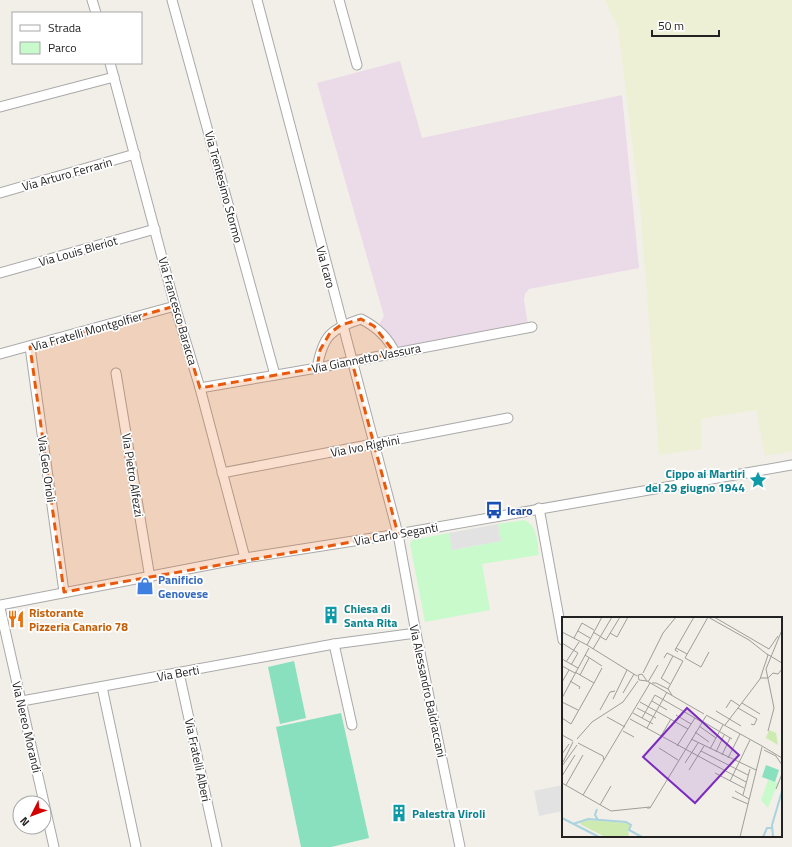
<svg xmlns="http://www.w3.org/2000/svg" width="792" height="847" viewBox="0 0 792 847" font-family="'Titillium Web',sans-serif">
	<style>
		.industrial { fill: #ebdbe8 }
		.farmland { fill: #eef0d5 }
		.park { fill: #c8facc }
		.pitch { fill: #88e0be }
		.parking { fill: #e2e2e2 }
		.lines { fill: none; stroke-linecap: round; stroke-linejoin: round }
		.street-casing { stroke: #a9a9a9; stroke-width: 11 }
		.street { stroke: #fff; stroke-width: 9 }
		.marked { fill: #e8590c; fill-opacity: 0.2; stroke: #e8590c; stroke-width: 3; stroke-dasharray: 8 5; stroke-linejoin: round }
		.labels { text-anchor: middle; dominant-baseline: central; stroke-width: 3.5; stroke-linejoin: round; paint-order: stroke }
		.street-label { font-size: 12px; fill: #222; stroke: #fff }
		.culture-label { font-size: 12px; font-weight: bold; fill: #0d838f; stroke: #fff; text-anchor: start }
		.transit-label { font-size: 12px; font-weight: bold; fill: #164399; stroke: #fff; text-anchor: start }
		.shop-label { font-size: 12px; font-weight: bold; fill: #366cbe; stroke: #fff; text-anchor: start }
		.food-label { font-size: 12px; font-weight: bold; fill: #c56008; stroke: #fff; text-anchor: start }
		.inset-river { fill: none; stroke: #aad3df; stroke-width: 2 }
		.inset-road { fill: none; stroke: #9f9d99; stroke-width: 1 }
		.view { fill: #7b2cbf; fill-opacity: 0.15; stroke: #7b2cbf; stroke-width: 2 }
		.inset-edge { fill: none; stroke: #222; stroke-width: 2 }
	</style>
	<rect width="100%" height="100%" fill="#f2efe9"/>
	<!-- industrial -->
	<path class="industrial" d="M400,61l22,77 200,-43 17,173 -110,21 -4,5 -1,6 4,25 -129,22 -21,-21 6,-10 -67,-233z"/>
	<!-- farmland -->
	<path class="farmland" d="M605,0h187v451l-27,5 -9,-46 -55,9v30l-42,6 -18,-238 -14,-118 -9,-71z"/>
	<!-- park -->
	<path class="park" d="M525,520c13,7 12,22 14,35l-57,9 8,46 -65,12 -15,-78 2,-4 37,-7 4,17 48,-9 -3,-17z"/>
	<!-- pitch -->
	<g class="pitch">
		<path d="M294,661l12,57 -26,6 -12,-57z"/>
		<path d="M341,713l28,125 -38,9h-30l-25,-120z"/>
	</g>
	<!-- parking -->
	<g class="parking">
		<path d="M498,524l3,17 -49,9 -3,-17z"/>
		<path d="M563,785v26l-24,5 -5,-25z"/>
	</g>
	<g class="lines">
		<!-- street casing -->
		<g class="street-casing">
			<g id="street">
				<path d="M92,0l4,13"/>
				<path d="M172,0l103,375"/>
				<path d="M257,0l141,534 18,99 44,214"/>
				<path d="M339,0l18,65"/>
				<path d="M110,63l65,243 25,82 45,170"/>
				<path d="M0,107l114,-30"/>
				<path d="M0,193l135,-39"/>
				<path d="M0,273l155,-44"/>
				<path d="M30,347l34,245"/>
				<path d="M0,354l175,-48"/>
				<path d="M317,368c6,-32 13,-39 44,-49 16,8 27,18 34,34"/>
				<path d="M116,373l34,205"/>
				<path d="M200,388l117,-20 215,-41"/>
				<path d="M222,473l286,-55"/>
				<path d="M539,508l24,132"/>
				<path d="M0,605l245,-47 147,-23 400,-70"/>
				<path d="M0,608l54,239"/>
				<path d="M334,644l18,81"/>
				<path d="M179,673l38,174"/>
				<path d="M102,687l34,160"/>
				<path d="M22,701l312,-57 82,-11"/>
			</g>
		</g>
		<!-- street -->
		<use href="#street" class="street"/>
	</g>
	<!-- marked area -->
	<path class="marked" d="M175,306l25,82 117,-20 3,-18 10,-17 11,-8 20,-6 13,7 21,27 -43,9 46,172 -334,58 -34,-245z"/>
	<!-- icons -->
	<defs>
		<g id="sight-bare" transform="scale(1.38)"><path d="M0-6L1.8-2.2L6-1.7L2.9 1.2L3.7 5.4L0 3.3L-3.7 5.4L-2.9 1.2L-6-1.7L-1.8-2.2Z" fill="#0f9aa8" stroke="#fff" stroke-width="2.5" paint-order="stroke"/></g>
		<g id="bus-bare" transform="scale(1.38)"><path d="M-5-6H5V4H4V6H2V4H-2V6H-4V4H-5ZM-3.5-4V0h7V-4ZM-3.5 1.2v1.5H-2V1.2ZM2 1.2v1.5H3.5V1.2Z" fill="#1a4fb4" stroke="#fff" stroke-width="2.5" paint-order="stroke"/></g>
		<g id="shop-bare" transform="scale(1.38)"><path d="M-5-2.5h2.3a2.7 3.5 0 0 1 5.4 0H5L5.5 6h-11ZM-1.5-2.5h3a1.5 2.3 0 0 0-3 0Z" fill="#3f7fe0" stroke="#fff" stroke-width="2.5" paint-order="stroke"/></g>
		<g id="building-bare" transform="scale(1.38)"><path d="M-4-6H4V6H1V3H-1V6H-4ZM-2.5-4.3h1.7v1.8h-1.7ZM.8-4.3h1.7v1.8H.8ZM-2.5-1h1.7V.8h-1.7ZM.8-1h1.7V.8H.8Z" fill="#0f9aa8" stroke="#fff" stroke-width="2.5" paint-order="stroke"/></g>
		<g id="restaurant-bare" transform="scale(1.38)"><path d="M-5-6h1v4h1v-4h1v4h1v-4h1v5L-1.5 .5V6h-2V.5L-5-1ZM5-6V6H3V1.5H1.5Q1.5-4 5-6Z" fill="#e8710a" stroke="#fff" stroke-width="2.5" paint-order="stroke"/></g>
	</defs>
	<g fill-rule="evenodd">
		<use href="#sight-bare" x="758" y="480"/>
		<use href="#bus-bare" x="494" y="510"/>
		<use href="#shop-bare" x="145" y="586"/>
		<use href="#building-bare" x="331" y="615"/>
		<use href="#restaurant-bare" x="16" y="619"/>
		<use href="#building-bare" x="399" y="813"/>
	</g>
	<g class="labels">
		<!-- street labels -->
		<g class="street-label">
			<text transform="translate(67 174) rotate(-16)">Via Arturo Ferrarin</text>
			<text transform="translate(224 187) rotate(75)">Via Trentesimo Stormo</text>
			<text transform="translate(78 251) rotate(-16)">Via Louis Bleriot</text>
			<text transform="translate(326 267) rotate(75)">Via Icaro</text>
			<text transform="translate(178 311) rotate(74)">Via Francesco Baracca</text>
			<text transform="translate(87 331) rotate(-16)">Via Fratelli Montgolfier</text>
			<text transform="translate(366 358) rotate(-11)">Via Giannetto Vassura</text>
			<text transform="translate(365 446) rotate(-11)">Via Ivo Righini</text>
			<text transform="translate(47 469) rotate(82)">Via Geo Orioli</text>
			<text transform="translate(133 475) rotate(81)">Via Pietro Alfezzi</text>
			<text transform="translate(396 534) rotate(-10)">Via Carlo Seganti</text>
			<text transform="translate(178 673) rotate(-10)">Via Berti</text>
			<text transform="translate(428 691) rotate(78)">Via Alessandro Baldraccani</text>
			<text transform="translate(27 727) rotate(77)">Via Nereo Morandi</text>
			<text transform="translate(198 760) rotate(78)">Via Fratelli Alberi</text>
		</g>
		<!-- culture labels -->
		<g class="culture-label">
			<text x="745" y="473" text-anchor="end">Cippo ai Martiri<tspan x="745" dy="14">del 29 giugno 1944</tspan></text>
			<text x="344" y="608">Chiesa di<tspan x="344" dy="14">Santa Rita</tspan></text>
			<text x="412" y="813">Palestra Viroli</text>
		</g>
		<!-- transit labels -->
		<g class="transit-label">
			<text x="507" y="510">Icaro</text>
		</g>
		<!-- shop labels -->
		<g class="shop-label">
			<text x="158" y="579">Panificio<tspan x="158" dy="14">Genovese</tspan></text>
		</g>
		<!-- food labels -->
		<g class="food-label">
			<text x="29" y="612">Ristorante<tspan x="29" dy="14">Pizzeria Canario 78</tspan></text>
		</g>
	</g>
	<!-- overview -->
	<g transform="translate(562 617)">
		<rect width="220" height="220" fill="#f2efe9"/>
		<path d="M207,113l7,3 2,12 -12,-7zM26,203l39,3 3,2 -2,6 1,3 -1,3h-23l-25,-13 1,-2z" fill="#cdebb0"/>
		<path d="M206,163l10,3 -10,25 -7,-8z" fill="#c8facc"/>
		<path d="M204,148l13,5 -4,12 -13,-5z" fill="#88e0be"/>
		<path class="inset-river" d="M35,192l-2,6 3,5M0,201l37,19M11,207l15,-5 38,3 5,3 -2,5 13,7M201,220l4,-9h5M211,220l-1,-12 10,-34"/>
		<path class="inset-road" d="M146,0l41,23 19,15 -8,24 -35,46M146,0l-23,41 16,9 8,-15M152,0l55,32 9,-13M16,14l12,7M0,15l25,13M31,15l13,8 14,-23M48,16l7,4 11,-20M12,21l8,-15 12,7M0,26l16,10 -7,12M25,28l15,-28M25,28l50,31M114,31l11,6M31,32l19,-32M116,35l-3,-2 19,-33M205,37l15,9M23,38l17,11M102,41l3,-5 16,8M0,42l16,9M4,45l13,-20M0,49l13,7M13,55l19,11 8,-15M81,56l20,-40 13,-16M18,58l9,-17M100,60l11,-21M100,60l-1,1 9,6M198,61h8l5,-5 5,1 4,-5M8,64l10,6 -1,2M85,64l-5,-7 -4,1 1,5 8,1 57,33M0,65l7,-12M86,65l10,-17M90,66h4l12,6 4,6M106,72l15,-28M61,76l11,-19M0,81l27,-50M51,82l14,-29M90,84l15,9M0,85l16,8M78,85l48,27M180,86l18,11M75,91l19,10M164,91l5,-8 9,6M176,91l19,11 -3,6 -3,-1M38,93l10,-18 5,-1M154,94l25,15M71,96l20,11M114,98l15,9M144,98l56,31M45,100l18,10M0,101l9,6 23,-41M80,101l13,-23 47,27M68,102l116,63M140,104l30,18M137,109l17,12M85,111l20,-36M61,114l11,6M206,114l6,-23 -8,-39 16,-39M133,115l14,10M0,118l11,6M99,119l10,-17M15,122l15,-17 31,-20 15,-21M129,122l65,31M16,126l25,13 1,4M115,129l18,-28M200,129l20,12M97,131l19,12M148,132l13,-24M202,133l12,6 6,9M139,134l47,24M154,135l8,-17M0,137l7,-10M160,138l8,-17M166,141l12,-24M1,145l10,-20M123,146l13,-20M0,149l15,-21M127,153l15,-24M153,156l29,15M0,159l13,-21M168,164l20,-41M0,166l49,28 39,-4M4,168l17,-30M214,172l6,-15M173,174l14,8M21,178l67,-112M181,178l7,-26M170,180l16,7M38,188l11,-19M85,191h3l56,-92M178,220l22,-90"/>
		<path class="view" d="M125,91l52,47 -44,48 -52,-46z"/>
		<rect width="220" height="220" class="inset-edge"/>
	</g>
	<!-- legend -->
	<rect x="12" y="12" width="130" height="52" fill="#ffffff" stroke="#a7a7a7"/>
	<rect x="20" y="25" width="20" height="6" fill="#ffffff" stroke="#a7a7a7"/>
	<text x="48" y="32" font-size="12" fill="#222222">Strada</text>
	<rect x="20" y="42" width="20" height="12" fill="#c8facc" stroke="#a7a7a7"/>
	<text x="48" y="52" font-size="12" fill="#222222">Parco</text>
	<!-- north arrow -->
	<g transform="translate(32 815) rotate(228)"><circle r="19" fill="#ffffff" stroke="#a7a7a7"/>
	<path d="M0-3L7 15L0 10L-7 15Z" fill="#d40000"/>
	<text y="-6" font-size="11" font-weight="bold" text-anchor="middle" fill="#222222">N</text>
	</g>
	<!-- scale -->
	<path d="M652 30v6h67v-6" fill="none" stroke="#222222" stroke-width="2"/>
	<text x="658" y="30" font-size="12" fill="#222222" stroke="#ffffff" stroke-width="3" paint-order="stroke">50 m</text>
</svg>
